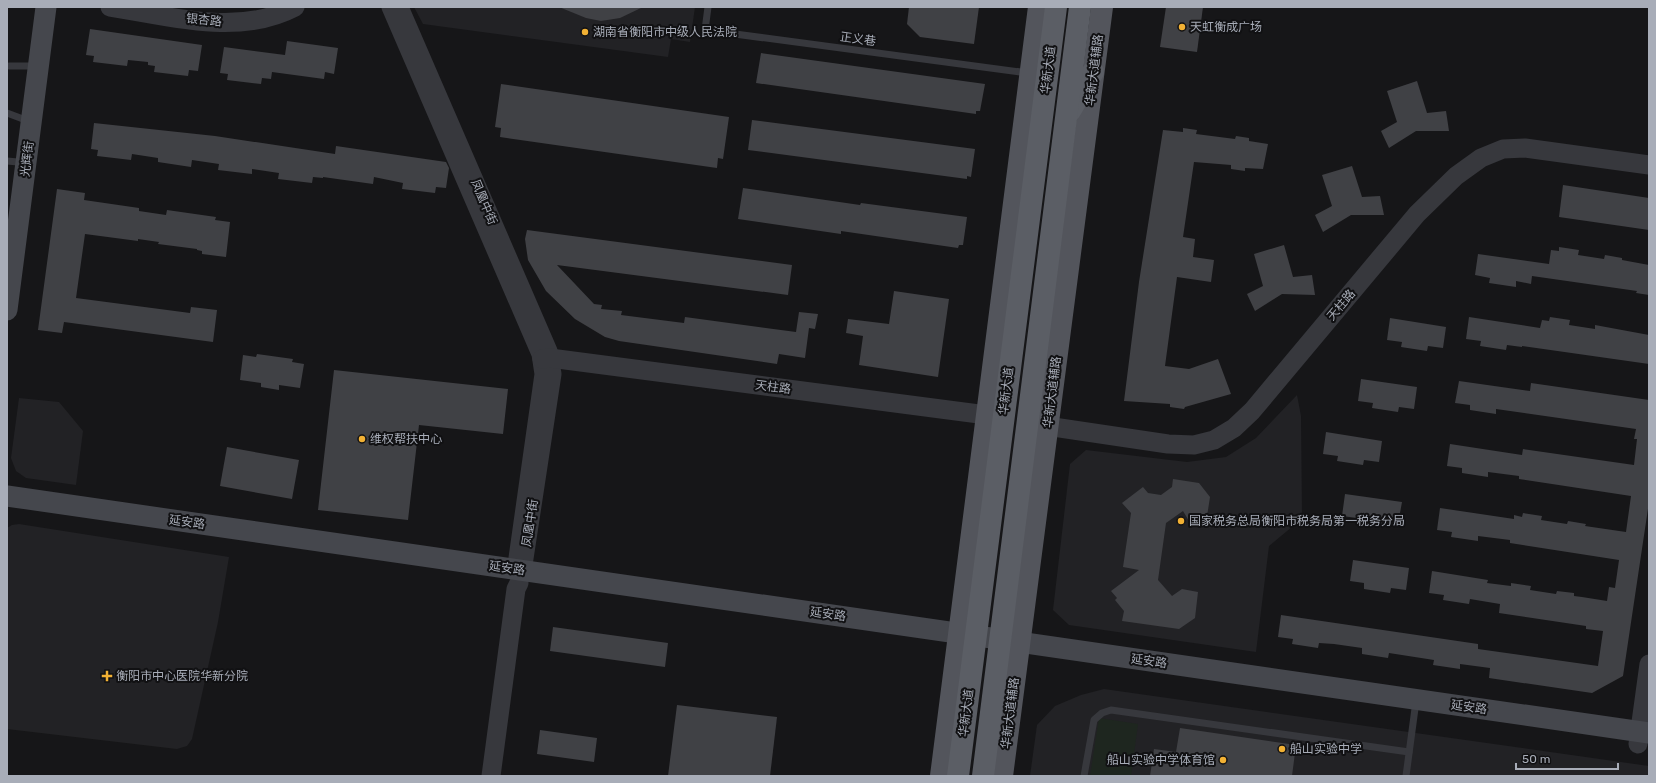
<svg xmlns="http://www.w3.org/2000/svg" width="1656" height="783" viewBox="0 0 1656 783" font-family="Rubik,'Noto Sans SC',sans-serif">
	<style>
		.built { fill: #222225 }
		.green { fill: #1e261f }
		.building { fill: #404145 }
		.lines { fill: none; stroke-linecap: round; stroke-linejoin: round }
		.service { stroke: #37383d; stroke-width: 7 }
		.tertiary { stroke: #37383d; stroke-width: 19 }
		.secondary { stroke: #45474d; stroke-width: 21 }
		.primary { stroke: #53555c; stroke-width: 22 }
		.trunk { stroke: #5b5e65; stroke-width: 22 }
		.poi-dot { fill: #f2b134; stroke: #111113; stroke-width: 1.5 }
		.labels { text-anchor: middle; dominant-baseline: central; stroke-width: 4; stroke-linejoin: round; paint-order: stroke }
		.street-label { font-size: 12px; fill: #a8adb8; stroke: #111113 }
		.poi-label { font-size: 12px; fill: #a8adb8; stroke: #111113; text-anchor: start }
	</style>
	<rect width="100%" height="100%" fill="#161618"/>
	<!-- built -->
	<g class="built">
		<path d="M414,7h281l-5,35 -19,-3 -3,18 -245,-33z"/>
		<path d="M1297,395l4,21 1,100 -9,10 -24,20 -13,106 -187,-27 -16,-15 17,-146 16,-14 101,12 39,-5 30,-19z"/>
		<path d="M19,398l40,4 24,29 -7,54 -50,-7 -10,-7 -5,-13z"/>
		<path d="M19,524l210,33 -11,65 -26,117 -5,7 -10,3 -170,-20v-201l5,-3z"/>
		<path d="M1104,689l545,77v10h-619l7,-51 18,-19 26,-11z"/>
	</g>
	<!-- green -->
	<path class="green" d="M1099,718l39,6 -7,52h-41z"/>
	<!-- building -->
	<g class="building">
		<path d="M559,7h84l-23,11 -19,3 -15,-3z"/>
		<path d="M909,7h70l-5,37 -54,-7 -13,-13z"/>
		<path d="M1166,7h37l-6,45 -37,-5z"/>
		<path d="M90,29l112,16 -4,26 -9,-1 -1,6 -34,-4 1,-6 -7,-1v-3l-20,-2 -1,6 -34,-4 1,-6 -8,-1z"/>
		<path d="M287,41l51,7 -4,26 -9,-2 -1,7 -52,-7 -1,7 -9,-1 -1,6 -34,-4 1,-6 -8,-1 4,-26 61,8z"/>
		<path d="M761,53l224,31 -5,27h-4v3l-220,-31z"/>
		<path d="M1417,81l10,32 19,-2 3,20h-33l-27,17 -8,-17 16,-9 -10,-31z"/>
		<path d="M501,84l228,33 -6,42 -5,-1 -1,10 -217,-31 1,-9 -6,-1z"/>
		<path d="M752,120l223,29 -4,28 -4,-1v3l-219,-29z"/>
		<path d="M94,123l121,13 120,18 1,-8 110,16 3,6 -3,20 -10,-1 -1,6 -33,-4 1,-6 -29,-6 -1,7 -50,-7v1l-10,-1 -1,6 -34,-4 1,-6 -27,-4v5l-34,-4 1,-6 -27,-4 -1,7 -33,-5v-4l-26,-4 -1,6 -34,-4 1,-6 -7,-1z"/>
		<path d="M1183,128l14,2 -1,4 39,5 1,-3 13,2v3l19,3 -5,25 -18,-1v3l-14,-2v-4l-37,-3 -11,75 12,2 -2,18 21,3 -3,22 -34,-5 -12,89 24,3 29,-10 13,35 -46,13 -1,2 -14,-2v-3l-46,-3 15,-119 24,-152 20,2z"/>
		<path d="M1352,166l10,31 18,-1 4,19h-33l-28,17 -8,-17 17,-9 -10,-31z"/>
		<path d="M1563,185l86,13v32l-90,-13z"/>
		<path d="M743,188l117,17 1,-2 106,14 -4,28h-4l-1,3 -117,-17v3l-103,-15z"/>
		<path d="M57,189l28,4 -1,7 55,8v3l27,4 1,-5 49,7 -1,3 15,2 -4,35 -24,-3v-3l-5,-1v-1l-39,-5 1,-2 -21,-3v2l-53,-7 -9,64 114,15 1,-6 26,3 -4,32 -149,-20 -2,11 -24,-3z"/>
		<path d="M527,230l265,35 -4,30 -231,-30 37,39 8,1 -1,4 21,2 -1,4 63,8 1,-6 111,15 3,-20 19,2 -3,15 -6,-1 -4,30 -26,-4 -2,10 -158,-23 -14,-4 -30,-18 -29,-28 -18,-31 -3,-21z"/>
		<path d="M1284,245l9,32 19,-2 3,20 -33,-1 -27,17 -8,-17 16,-8 -9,-32z"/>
		<path d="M1559,247l20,3 -1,5 26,4 1,-4 17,3v2l27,5v30l-13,-2 1,-2 -105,-15 -1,8 -15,-3v6l-27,-4 1,-5 -15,-3 3,-21 71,10 2,-14 8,1z"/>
		<path d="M894,291l55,8 -11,78 -79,-12 4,-29 -17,-3 2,-14 41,5z"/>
		<path d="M1469,317l71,11 2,-8 7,1 1,-4 20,3 -1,5 26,4v-4l54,10v29l-127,-18v1l-15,-2 -1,5 -26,-4 1,-5 -15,-2z"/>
		<path d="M1390,318l56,9 -3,21 -15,-2 -1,5 -26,-4 1,-5 -15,-2z"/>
		<path d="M257,354l36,5 -1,3 12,2 -4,24 -21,-3v5l-18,-3v-4l-21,-3 3,-25 13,2z"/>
		<path d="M334,370l174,19 -5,45 -84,-9 -11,95 -90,-10z"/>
		<path d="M1361,379l56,8 -3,22 -15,-2 -1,5 -26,-4 1,-5 -15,-2z"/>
		<path d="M1459,381l71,10 1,-8 118,17v102l-26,174 -31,17 -103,-15 1,-10 -30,-4v5l-27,-4 1,-5 -45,-7 -1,5 -26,-4v-6l-28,-4 -15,-1 -1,5 -26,-4 1,-5 -15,-2 3,-22 197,29v5l120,17 5,-35 -17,-2v-3l-87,-13 1,-9 -30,-5 -1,5 -26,-4 1,-5 -15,-2 3,-22 56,9 -1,3 24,3v-3l20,3 -1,4 26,4 1,-3 17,2v3l8,1 25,4 2,-14 6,1 4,-28 -109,-17v-3l-32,-4v5l-27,-4 1,-5 -15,-2 3,-22 74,11v-4l8,2 1,-4 19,3 -1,4 26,4 1,-3 18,3 -1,2 41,6 5,-36 -112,-17v-3l-31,-4v5l-26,-4v-5l-15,-2 3,-22 72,11 1,-6 111,16 3,-26h-3l2,-10 -140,-20v5l-26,-4v-5l-15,-2z"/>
		<path d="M1326,432l56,9 -3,21 -15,-2 -1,5 -26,-4 1,-5 -15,-2z"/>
		<path d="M227,447l72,13 -7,39 -72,-13z"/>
		<path d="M1173,479l26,4 11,14 -4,26 -17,-2 -6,-10 -17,12 -8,57 14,16 10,-7 16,3 -3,26 -16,11 -57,-8 2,-10 -9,-11 2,-2 -6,-7 28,-21 -16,-3 8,-54 -9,-10 21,-16 5,6 13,2 11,-8z"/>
		<path d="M1345,494l57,8 -4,22 -14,-2 -1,5 -26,-4v-5l-15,-2z"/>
		<path d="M1353,560l56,8 -3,22 -15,-2 -1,5 -26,-4v-6l-14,-2z"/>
		<path d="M553,627l115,16 -3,24 -115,-16z"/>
		<path d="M677,705l100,12 -7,59h-102z"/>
		<path d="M1180,728l116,17 -4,31h-142l4,-27 22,3z"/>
		<path d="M540,730l57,8 -3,24 -57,-8z"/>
	</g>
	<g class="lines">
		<!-- service -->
		<g class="service">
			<path d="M708,7l-3,23 323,43"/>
			<path d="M9,66h21"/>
			<path d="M7,113l16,6"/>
			<path d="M7,161l11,1"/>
			<path d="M1084,776l10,-56 8,-7 9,-3 298,42"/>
			<path d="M1406,776l10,-75"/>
		</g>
		<!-- tertiary -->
		<g class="tertiary">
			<path d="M110,7c60,9 128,30 185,0"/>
			<path d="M391,7l150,347 3,20 -27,191 2,4 4,-4 29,-191 -4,-23 -149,-344"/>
			<path d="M542,359l8,-1 452,59"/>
			<path d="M1033,424l135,20 26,1 20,-5 20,-12 18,-17 165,-197 39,-38 25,-18 22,-9 22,-1 124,17"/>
			<path d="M1638,744l11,-80"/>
			<path d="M491,776l25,-187 3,-6"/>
		</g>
		<!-- secondary -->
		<g class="secondary">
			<path d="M7,310l39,-303"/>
			<path d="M7,496l1642,237"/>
		</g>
		<!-- primary -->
		<g class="primary">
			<path d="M941,776l98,-769"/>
			<path d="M1002,776l100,-769"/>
		</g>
		<!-- trunk -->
		<g class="trunk">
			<path d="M1070,111l23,-39"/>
			<path d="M958,776l98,-769"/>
			<path d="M983,776l97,-769"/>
		</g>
	</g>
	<!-- markers -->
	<g class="poi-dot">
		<circle cx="1182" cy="27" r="4"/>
		<circle cx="585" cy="32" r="4"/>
		<circle cx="362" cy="439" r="4"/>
		<circle cx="1181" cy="521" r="4"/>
		<path d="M105 670h4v4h4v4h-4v4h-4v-4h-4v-4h4z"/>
		<circle cx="1282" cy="749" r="4"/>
		<circle cx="1223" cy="760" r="4"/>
	</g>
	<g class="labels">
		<!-- street labels -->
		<g class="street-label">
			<text transform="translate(204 20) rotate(6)">银杏路</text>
			<text transform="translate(858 39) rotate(8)">正义巷</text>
			<text transform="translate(1048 70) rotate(-83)">华新大道</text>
			<text transform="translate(1094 70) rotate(-83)">华新大道辅路</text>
			<text transform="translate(27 159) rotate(-83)">光辉街</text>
			<text transform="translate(484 202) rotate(67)">凤凰中街</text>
			<text transform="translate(1341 305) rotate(-50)">天柱路</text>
			<text transform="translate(773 387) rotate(7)">天柱路</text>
			<text transform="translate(1006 391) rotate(-83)">华新大道</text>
			<text transform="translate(1052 392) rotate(-83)">华新大道辅路</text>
			<text transform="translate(187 522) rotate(8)">延安路</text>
			<text transform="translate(530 523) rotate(-81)">凤凰中街</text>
			<text transform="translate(507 568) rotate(8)">延安路</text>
			<text transform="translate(828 614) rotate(8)">延安路</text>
			<text transform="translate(1149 661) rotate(8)">延安路</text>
			<text transform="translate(1469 707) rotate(8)">延安路</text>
			<text transform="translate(966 713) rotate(-83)">华新大道</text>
			<text transform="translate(1010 713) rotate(-83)">华新大道辅路</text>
		</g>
		<!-- poi labels -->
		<g class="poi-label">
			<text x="1190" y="27">天虹衡成广场</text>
			<text x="593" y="32">湖南省衡阳市中级人民法院</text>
			<text x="370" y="439">维权帮扶中心</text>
			<text x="1189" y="521">国家税务总局衡阳市税务局第一税务分局</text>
			<text x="116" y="676">衡阳市中心医院华新分院</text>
			<text x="1290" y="749">船山实验中学</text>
			<text x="1215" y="760" text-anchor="end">船山实验中学体育馆</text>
		</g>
	</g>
	<!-- border -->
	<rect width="1656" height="783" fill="none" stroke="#a8adb8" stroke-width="16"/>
	<!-- scale -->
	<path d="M1516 763v6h102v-6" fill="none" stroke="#a8adb8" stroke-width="2"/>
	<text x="1522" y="763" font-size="12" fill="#a8adb8" stroke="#111113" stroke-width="3" paint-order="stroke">50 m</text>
</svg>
